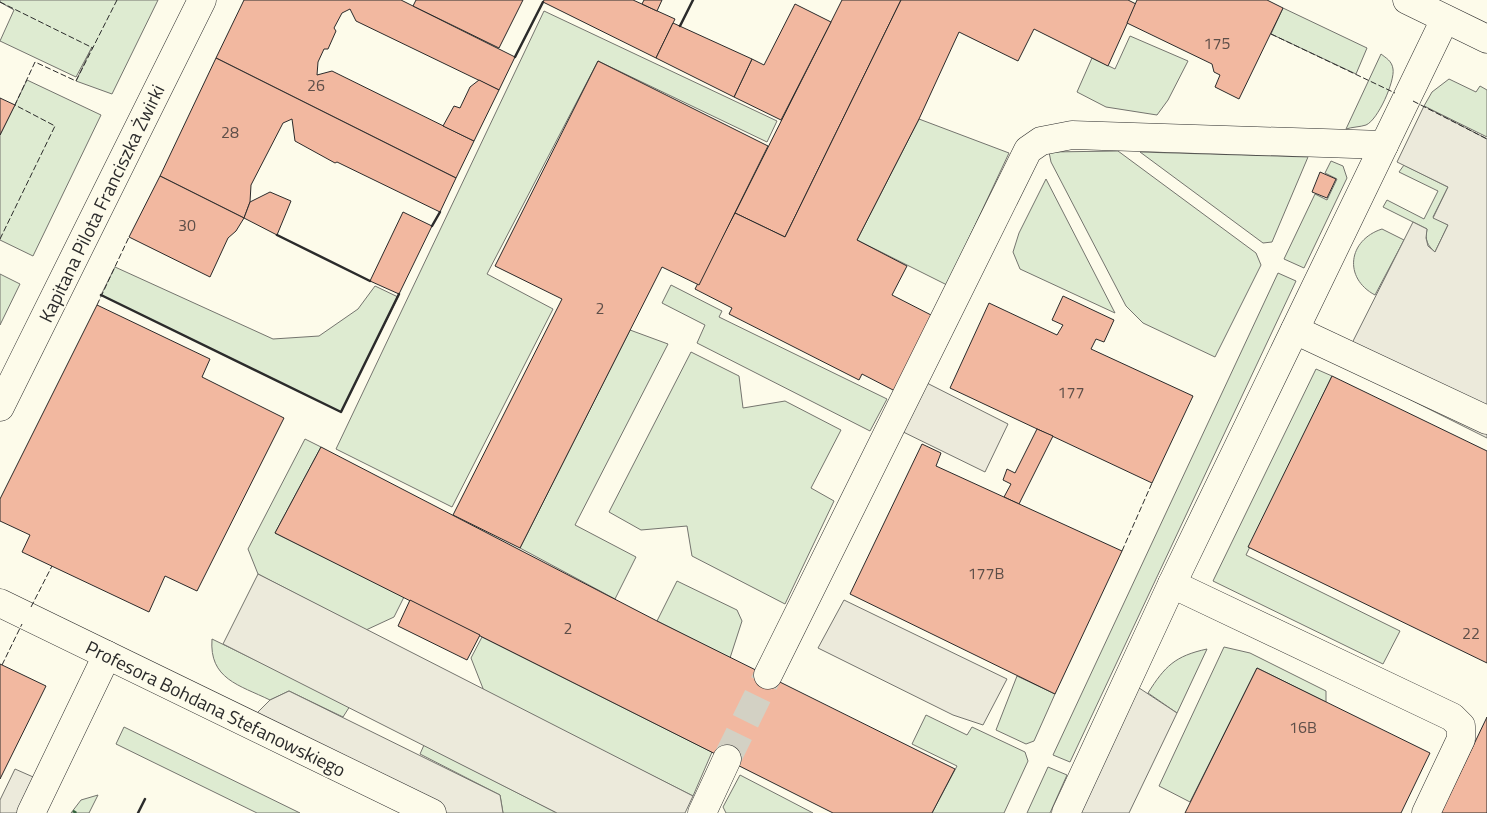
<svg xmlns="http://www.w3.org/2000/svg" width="1487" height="813" viewBox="0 0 1487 813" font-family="'Titillium Web',sans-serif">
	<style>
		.green { fill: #deebd1; stroke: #74746e }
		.parking { fill: #eceadb; stroke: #74746e }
		.building { fill: #f2b8a0; stroke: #2b2b2b }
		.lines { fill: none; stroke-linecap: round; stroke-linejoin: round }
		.minor-tunnel { stroke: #d3d1c4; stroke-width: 28; stroke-dasharray: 28 14; stroke-linecap: butt }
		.minor-casing { stroke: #2b2b2b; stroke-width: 29 }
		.minor { stroke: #fdfbea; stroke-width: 28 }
		.hedge { stroke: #34623c; stroke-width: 4; stroke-dasharray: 2.5 4; stroke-linecap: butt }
		.fence { stroke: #2b2b2b; stroke-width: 1; stroke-dasharray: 6 2.5; stroke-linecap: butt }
		.wall { stroke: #2b2b2b; stroke-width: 2.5 }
		.labels { text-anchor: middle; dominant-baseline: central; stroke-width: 4; stroke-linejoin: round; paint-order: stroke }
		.number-label { font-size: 16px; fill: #5d4e48 }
		.street-label { font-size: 19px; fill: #2b2b2b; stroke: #fdfbea }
	</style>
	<rect width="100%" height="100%" fill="#fdfbea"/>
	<!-- green -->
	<g class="green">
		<path d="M0,0h158l-46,94 -36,-13 16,-34 -16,30 -76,-36 14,-31 -14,-8z"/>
		<path d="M1283,8l84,40 -11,26 -85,-40z"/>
		<path d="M544,11l233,110 -10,21 -169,-81 -111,213 66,35 -101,198 -116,-58z"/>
		<path d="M1130,36l58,25 -20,39 -11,15 -51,-8 -29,-15 15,-34 23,11z"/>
		<path d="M1381,54c5,4 11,7 12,15 2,12 -15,51 -27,56 -6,2 -14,2 -20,4z"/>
		<path d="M1449,79l27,13 4,-6 7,4v47l-63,-31 8,-14z"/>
		<path d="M27,80l74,35 -68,141 -33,-16v-105z"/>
		<path d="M919,119l90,34 -62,132 -90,-45z"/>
		<path d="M1118,151l138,102 5,12 -46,92 -72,-34 -17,-17 -75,-144 -2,-10z"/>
		<path d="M1140,152l168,5 -36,85 -9,1z"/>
		<path d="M1331,161l12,5 4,12 -43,90 -20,-9 31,-65 12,6 10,-21 -12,-6z"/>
		<path d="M1404,165l44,22 -15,30 15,8 -13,27c-8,-7 -10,-12 -8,-23l-44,-22 4,-7 37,19 14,-28 -39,-19z"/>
		<path d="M1046,179l69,134 -95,-44 -7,-17 6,-19z"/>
		<path d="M1382,229l22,11 -29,55c-32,-17 -27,-55 7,-66z"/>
		<path d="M115,267l158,72 46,-3 39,-27 17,-23 23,11 -57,115 -240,-117z"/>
		<path d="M1278,273l18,8 -226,481 -17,-7z"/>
		<path d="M0,274l20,10 -20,41z"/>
		<path d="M671,285l51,26 -3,6 168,82 -17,32 -173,-88 8,-18 -43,-22z"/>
		<path d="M630,330l38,14 -93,181 61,32 -21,42 -95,-51z"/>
		<path d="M691,352l48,24 4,32 42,-7 56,29 -30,58 23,13 -49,103 -93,-48 -5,-30 -46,4 -32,-18z"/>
		<path d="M1316,369l16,7 -86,179 154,76 -17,33 -170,-83z"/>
		<path d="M305,439l16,8 -46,86 129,64 -10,20 -28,13 -108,-56 -10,-25z"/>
		<path d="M677,581l60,29 5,11 -12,37 -73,-37z"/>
		<path d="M482,637l230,115 -19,44 -209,-105 -13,-33z"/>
		<path d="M212,639l138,67 -7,11 -54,-26 -19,9c-31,-15 -61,-21 -58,-61z"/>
		<path d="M1224,647l26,6 76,38v11l-69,-34 -67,134 -31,-16z"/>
		<path d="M1207,649l-30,64 -29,-20c17,-27 27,-37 59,-44z"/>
		<path d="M1017,676l38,18 -21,47 -8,3 -30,-14z"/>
		<path d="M926,715l41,20 5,-8 53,25 3,9 -24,52h-72l25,-47 -45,-22z"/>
		<path d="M124,727l176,86h-43l-141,-69z"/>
		<path d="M424,745l133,68h-54l-3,-18 -80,-41z"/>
		<path d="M1048,767l19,8 -17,38h-23z"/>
		<path d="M740,775l73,38h-87l-3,-6z"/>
		<path d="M98,795l-9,18h-18l10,-13z"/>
	</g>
	<!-- parking -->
	<g class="parking">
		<path d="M1424,106l63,33v299l-146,-73 72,-143 14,7 -1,9 2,8 7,6 13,-27 -15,-7 15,-31 -51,-25z"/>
		<path d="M915,377l93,47 -23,48 -94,-46z"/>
		<path d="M258,574l435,222 -8,17h-128l-334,-169z"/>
		<path d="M844,600l163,79 -24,46 -30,-10 -135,-67z"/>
		<path d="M1127,680l50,33 -48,100h-64z"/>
		<path d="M289,691l211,104 3,18h-71l-184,-91 22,-22z"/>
		<path d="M15,769l25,11 -16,33h-24v-13z"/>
	</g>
	<!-- building -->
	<g class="building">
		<path d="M244,0h157l114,57 -16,33 -143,-69 -6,-12 -8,4 -8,15 2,3 -8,18h-4l-6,13 -1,13 15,-4 142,70 -18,37 -240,-120z"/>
		<path d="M416,0h107l-24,48 -86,-42z"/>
		<path d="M544,0h89l42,19 -19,39 -113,-56z"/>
		<path d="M644,0h18l-5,11 -15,-7z"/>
		<path d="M842,0h59l-116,237 -50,-24z"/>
		<path d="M901,0h227l8,4 -28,62 -74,-37 -16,32 -59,-29 -40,87 -62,121 50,26 -15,29 41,21 -38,75 -33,-17 -3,6 -130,-66 3,-6 -37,-19 40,-76 50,24z"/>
		<path d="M1137,0h130l16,8 -44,91 -24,-12 5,-12 -6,-3 -2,-8 -85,-41z"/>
		<path d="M795,4l36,18 -50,98 -47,-23 18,-38 12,6z"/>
		<path d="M673,23l79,36 -18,38 -78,-39z"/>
		<path d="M216,58l240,120 -16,34 -103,-50 -2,1 -40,-22 -3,-22 -9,4 -32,62 -1,17 -6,16 -84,-42z"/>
		<path d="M598,61l170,85 -69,139 -37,-18 -142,281 -67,-33 109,-216 -67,-33z"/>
		<path d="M479,80l20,10 -25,51 -31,-15 11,-20 6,2 10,-21z"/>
		<path d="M0,98l15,7 -15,30z"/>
		<path d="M1320,172l16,7 -9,19 -15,-6z"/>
		<path d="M160,176l84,42 -8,13 -8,7 -18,39 -81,-40z"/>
		<path d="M270,192l21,9 -14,34 -33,-17 6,-16z"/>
		<path d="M403,212l29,14 -33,68 -29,-13z"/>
		<path d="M1063,296l51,24 -10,22 -8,-3 -5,10 102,47 -41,87 -202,-95 39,-85 68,32 6,-10 -11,-5z"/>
		<path d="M97,305l113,54 -8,18 82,41 -87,173 -32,-15 -16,36 -127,-60 8,-17 -30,-14v-22z"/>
		<path d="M1332,376l155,75v212l-239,-116z"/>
		<path d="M1037,429l16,7 -34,68 -15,-7 7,-13 -8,-4 4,-11 8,4z"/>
		<path d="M922,444l19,9 -5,13 186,85 -67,143 -205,-100z"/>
		<path d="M321,447l336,174 298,148 -23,44h-99l-558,-280z"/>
		<path d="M410,600l70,35 -13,25 -69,-34z"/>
		<path d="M0,664l46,22 -46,93z"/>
		<path d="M1257,668l173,85 -29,60h-216z"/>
		<path d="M1487,717v96h-46z"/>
	</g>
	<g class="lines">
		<!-- minor-tunnel -->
		<path class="minor-tunnel" d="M727,759l41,-84"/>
		<!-- minor casing -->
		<g class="minor-casing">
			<g id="minor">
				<path d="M1407,0l80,39"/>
				<path d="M1295,330l192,90"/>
				<path d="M0,407l202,-407"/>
				<path d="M1172,584l280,133 9,9v13l-35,74"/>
				<path d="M0,603l432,210"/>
				<path d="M768,675l260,-525 13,-9 31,-6 312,10"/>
				<path d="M31,813l76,-158"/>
				<path d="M702,813l25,-54"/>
				<path d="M1066,813l106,-229 273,-565"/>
			</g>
		</g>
		<!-- minor -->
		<use href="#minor" class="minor"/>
		<!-- hedge -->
		<path class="hedge" d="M74,813l3,-5"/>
		<!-- fence -->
		<g class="fence">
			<path d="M0,2l93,46"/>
			<path d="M1271,34l124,59"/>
			<path d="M1413,101l74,38"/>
			<path d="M0,239l55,-113 -40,-21 20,-43 41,19 41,-81"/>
			<path d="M97,305l32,-68"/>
			<path d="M1122,551l30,-68"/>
			<path d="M31,607l21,-41"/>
			<path d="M2,665l20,-41"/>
		</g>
		<!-- wall -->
		<g class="wall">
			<path d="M680,26l13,-26"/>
			<path d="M515,57l28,-55"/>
			<path d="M432,226l8,-14"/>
			<path d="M277,235l93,46"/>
			<path d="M101,295l240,117 58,-118"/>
			<path d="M138,813l7,-14"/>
		</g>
	</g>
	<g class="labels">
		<!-- number labels -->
		<g class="number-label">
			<text x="1217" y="43">175</text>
			<text x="316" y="85">26</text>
			<text x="230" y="132">28</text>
			<text x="187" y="225">30</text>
			<text x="600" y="308">2</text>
			<text x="1071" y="392">177</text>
			<text x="986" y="573">177B</text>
			<text x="568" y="628">2</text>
			<text x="1471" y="633">22</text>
			<text x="1303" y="727">16B</text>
		</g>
		<!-- street labels -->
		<g class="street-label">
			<text transform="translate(101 203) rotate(-64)">Kapitana Pilota Franciszka Żwirki</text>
			<text transform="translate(216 708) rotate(26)">Profesora Bohdana Stefanowskiego</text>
		</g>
	</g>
</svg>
